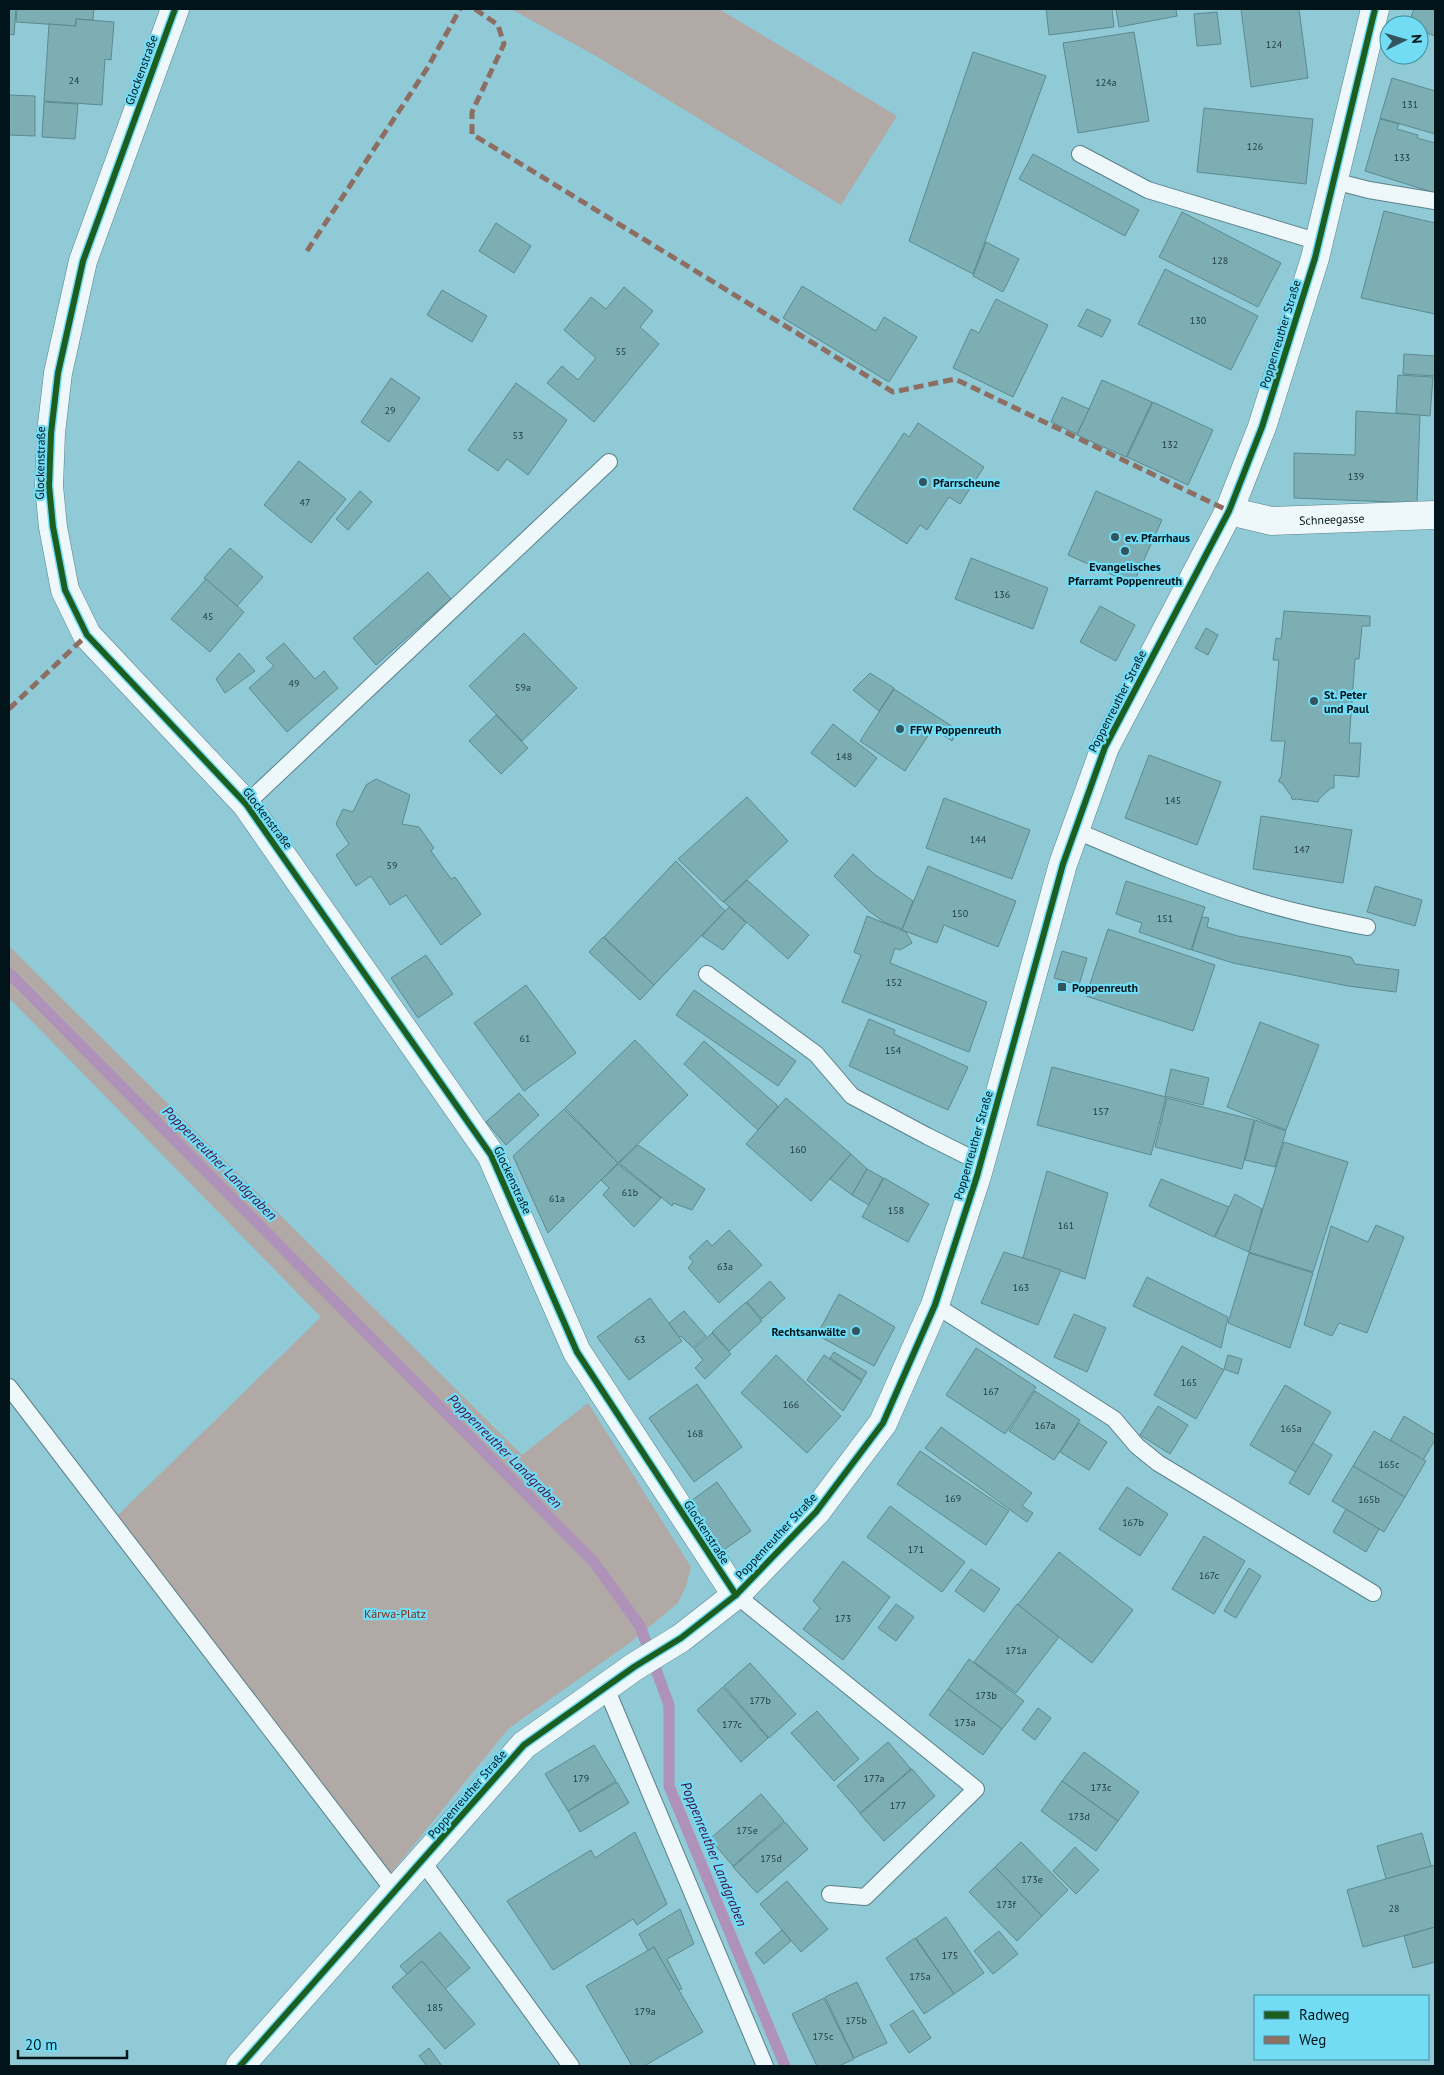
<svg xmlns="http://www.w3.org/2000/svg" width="1444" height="2075" viewBox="0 0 1444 2075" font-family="'PT Sans',sans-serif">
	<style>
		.green { fill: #b0a9a6 }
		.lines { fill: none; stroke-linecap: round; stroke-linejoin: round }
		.stream { stroke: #ae92b9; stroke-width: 11 }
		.building { fill: #7caeb4; stroke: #5c8a90 }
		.lane-casing { stroke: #5b8089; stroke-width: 18 }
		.street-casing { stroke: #5b8089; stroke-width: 29 }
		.secondary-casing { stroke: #5b8089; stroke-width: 29 }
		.lane { stroke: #eef7f9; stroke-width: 16 }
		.street { stroke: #eef7f9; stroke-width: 28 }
		.secondary { stroke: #eef7f9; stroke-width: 28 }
		.quiet { stroke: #8d6e63; stroke-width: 5; stroke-dasharray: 10 5; stroke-linecap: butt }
		.cycleway-casing { stroke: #72dcf5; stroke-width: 9 }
		.cycleway { stroke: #1b5e20; stroke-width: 6 }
		.poi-dot { fill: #32545c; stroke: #72dcf5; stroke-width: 2 }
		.labels { text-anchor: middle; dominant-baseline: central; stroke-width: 4.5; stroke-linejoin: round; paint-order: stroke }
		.number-label { font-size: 10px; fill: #1f3a40 }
		.street-label { font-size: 12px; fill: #00141a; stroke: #72dcf5 }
		.poi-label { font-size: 12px; font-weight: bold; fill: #00141a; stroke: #72dcf5; text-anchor: start }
		.park-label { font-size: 12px; fill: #8a2a0f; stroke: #72dcf5 }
		.water-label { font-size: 14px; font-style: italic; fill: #480c3f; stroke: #72dcf5 }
	</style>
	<rect width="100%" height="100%" fill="#90cad7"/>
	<!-- green -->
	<g class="green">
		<path d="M511,9h208l178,107 -56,89 -245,-149z"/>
		<path d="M9,946l513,509 66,-52 103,164 -5,19 -8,17 -47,39 -123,87 -117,144 -274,-357 204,-199 -312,-319z"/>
	</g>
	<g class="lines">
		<!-- stream -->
		<path class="stream" d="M9,973l584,588 47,65 29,79v81l116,280"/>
	</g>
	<!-- building -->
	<g class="building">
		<path d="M9,9h7l-2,26 -5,-1z"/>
		<path d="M17,9h77l-1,11 -17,-1 -1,7 -59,-4z"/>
		<path d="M1046,9h66l2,18 -65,8z"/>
		<path d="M1116,9h60l1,7 -58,11z"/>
		<path d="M1241,9h58l9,69 -57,9z"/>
		<path d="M1414,9h21v27l-16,-6v-5h-11z"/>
		<path d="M1217,12l4,32 -24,2 -3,-32z"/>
		<path d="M76,19l38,3 -3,38 -6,-1 -3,46 -58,-4 5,-77 27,2z"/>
		<path d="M1134,32l15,89 -71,12 -15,-90z"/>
		<path d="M973,52l73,24 -73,198 -64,-33z"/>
		<path d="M1392,78l43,13v43l-55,-16z"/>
		<path d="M9,95l26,1v40l-26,-1z"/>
		<path d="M44,102l34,2 -3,35 -33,-2z"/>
		<path d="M1204,108l109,11 -7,65 -109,-12z"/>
		<path d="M1380,119l19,5 -2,5 21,6 -1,3 18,5v50l-70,-22z"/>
		<path d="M1033,154l106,56 -14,26 -106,-57z"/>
		<path d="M1384,211l51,12v91l-74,-16z"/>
		<path d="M1182,212l99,51 -23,44 -99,-50z"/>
		<path d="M496,223l35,23 -17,27 -35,-22z"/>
		<path d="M986,242l33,17 -16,33 -30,-16z"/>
		<path d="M1165,269l93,47 -27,54 -93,-46z"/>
		<path d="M802,286l74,45 8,-14 33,20 -28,45 -106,-64z"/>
		<path d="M624,287l29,24 -13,16 19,17 -65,78 -47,-39 15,-17 16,14 18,-22 -32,-28 27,-33 15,12z"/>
		<path d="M442,290l45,26 -15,26 -45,-27z"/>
		<path d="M996,299l52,26 -35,72 -60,-29 18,-39 8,4z"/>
		<path d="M1087,309l24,11 -9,17 -24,-11z"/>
		<path d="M1404,354l31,2v20l-32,-2z"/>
		<path d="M1398,375l35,2 -3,39 -34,-3z"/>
		<path d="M391,378l29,20 -31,44 -28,-20z"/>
		<path d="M1102,380l50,22 -26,55 -49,-22z"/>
		<path d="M516,383l51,37 -39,55 -21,-16 -9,12 -30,-21z"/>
		<path d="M1062,397l27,12 -12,25 -26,-12z"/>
		<path d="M1153,402l60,28 -25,55 -61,-28z"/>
		<path d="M1356,411l64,4 -3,88 -123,-5v-45l61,2z"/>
		<path d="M918,423l66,44 -24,37 -11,-7 -22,33 -7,-5 -13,19 -54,-35 51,-76 5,4z"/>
		<path d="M299,461l47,38 -35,44 -47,-38z"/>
		<path d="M360,491l12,11 -24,28 -12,-11z"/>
		<path d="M1096,491l66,29 -29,64 -65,-29z"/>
		<path d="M230,548l33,29 -26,29 -33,-28z"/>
		<path d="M971,558l77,30 -15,41 -78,-30z"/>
		<path d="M428,572l23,27 -75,66 -23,-27z"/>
		<path d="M206,579l38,33 -34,40 -39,-33z"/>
		<path d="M1100,606l35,19 -19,36 -36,-19z"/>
		<path d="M1284,611l86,5v10h-8l-3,33h-4l-6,84h12l-2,34 -25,-2v13h-3l-12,11 -1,3 -22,-3 -3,1 -2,-2 1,-1 -10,-14 -3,-1v-3l2,-1 4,-37h-14l8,-81h-6l3,-22 5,1z"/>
		<path d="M1206,628l12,7 -10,20 -13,-7z"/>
		<path d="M524,633l53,55 -55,53 -53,-55z"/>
		<path d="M284,643l31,36 9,-8 14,17 -51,44 -38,-44 25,-22 -8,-8z"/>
		<path d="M239,653l16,18 -30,22 -9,-14z"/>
		<path d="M870,673l24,15 -15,23 -26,-21z"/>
		<path d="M894,689l64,41 -6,11 -19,-13 -28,43 -45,-30z"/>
		<path d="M496,715l32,33 -27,26 -32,-33z"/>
		<path d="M833,724l44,34 -22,29 -44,-34z"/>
		<path d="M1149,755l72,27 -24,63 -72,-27z"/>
		<path d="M376,779l34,16 -8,29 17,3 15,21 -3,3 20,28 4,-2 26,37 -40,31 -35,-50 -16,10 -19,-29 -15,10 -20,-31 13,-11 -13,-20 7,-15 10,3 13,-27z"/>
		<path d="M747,797l41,44 -65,61 -45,-43z"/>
		<path d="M944,798l86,32 -18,49 -86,-31z"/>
		<path d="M1261,816l91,14 -9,53 -90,-14z"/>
		<path d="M853,854l21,20 39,27 -11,28 -18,-7 -15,-11 -35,-35z"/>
		<path d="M676,861l49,50 -71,74 -50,-48z"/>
		<path d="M928,866l88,35 -18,46 -54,-22 -7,18 -35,-13z"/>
		<path d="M747,880l62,55 -21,24 -64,-57z"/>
		<path d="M1126,881l79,26 -14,43 -52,-18 3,-9 -26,-9z"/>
		<path d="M1375,886l47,14 -7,26 -48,-14z"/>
		<path d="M729,907l17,16 -23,27 -21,-14z"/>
		<path d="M867,916l39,16 6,11 -12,7 -5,-2 -5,15 97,39 -18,50 -127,-50 19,-47 -7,-3z"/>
		<path d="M1202,917l7,1 -2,9 31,9 113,21 4,7 44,6 -3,22 -48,-6 -115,-23 -41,-13z"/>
		<path d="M1108,929l107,36 -22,66 -107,-35z"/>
		<path d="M603,937l51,48 -14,15 -51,-48z"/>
		<path d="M1062,951l25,7 -8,27 -25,-7z"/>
		<path d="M426,955l27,39 -35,24 -27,-40z"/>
		<path d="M526,985l50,68 -52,38 -50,-68z"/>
		<path d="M694,990l102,71 -18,25 -102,-71z"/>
		<path d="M869,1019l26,11 -1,4 74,33 -20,43 -99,-44z"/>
		<path d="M1260,1022l59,23 -33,85 -59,-23z"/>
		<path d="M635,1040l53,55 -70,68 -53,-55z"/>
		<path d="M704,1041l74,65 -20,24 -74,-66z"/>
		<path d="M1052,1067l114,30 -15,58 -114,-30z"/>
		<path d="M1171,1069l38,9 -6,27 -38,-9z"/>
		<path d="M519,1093l20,22 -33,30 -20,-23z"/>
		<path d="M786,1098l65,56 -40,47 -65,-57z"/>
		<path d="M1167,1098l87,22 -12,49 -87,-22z"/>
		<path d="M564,1109l54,54 -70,70 -35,-77z"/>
		<path d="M1255,1120l31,11 -11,36 -30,-7z"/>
		<path d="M1284,1142l64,20 -35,110 -64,-20z"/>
		<path d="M638,1145l67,44 -13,21 -19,-7 -1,3 -53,-43z"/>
		<path d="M851,1154l16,15 -15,26 -22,-16z"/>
		<path d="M618,1164l43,34 -27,29 -31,-32 6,-7 -8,-8z"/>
		<path d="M867,1169l16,9 -14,27 -17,-10z"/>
		<path d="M1047,1171l61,22 -23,86 -62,-21z"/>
		<path d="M884,1178l45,26 -21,38 -46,-25z"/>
		<path d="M1161,1179l68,28 -15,30 -65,-31z"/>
		<path d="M1235,1194l27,15 -13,43 -34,-15z"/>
		<path d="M1376,1225l28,12 -37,96 -28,-10 -7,13 -28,-11 27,-99 37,16z"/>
		<path d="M729,1230l33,35 -43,38 -31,-35 5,-6 -4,-5 18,-17 5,6z"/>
		<path d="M1004,1252l57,18 -23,55 -57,-22z"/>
		<path d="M1249,1253l64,20 -23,75 -62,-25z"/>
		<path d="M1147,1277l81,40 -7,31 -88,-42z"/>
		<path d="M770,1281l15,17 -23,21 -15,-17z"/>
		<path d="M839,1294l56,33 -21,39 -57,-31z"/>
		<path d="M650,1298l32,43 -53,39 -32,-43z"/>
		<path d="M746,1302l16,19 -33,30 -17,-19z"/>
		<path d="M684,1311l22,25 -13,12 -12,-12 -2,1 -10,-14z"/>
		<path d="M1074,1314l32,14 -19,44 -33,-15z"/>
		<path d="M712,1333l19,21 -26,25 -10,-11 8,-8 -9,-11z"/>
		<path d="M1182,1346l42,24 -28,49 -42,-24z"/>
		<path d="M976,1348l60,39 -31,47 -59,-39z"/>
		<path d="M834,1352l33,20 -5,8 -32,-22z"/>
		<path d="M776,1355l65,61 -34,37 -66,-60z"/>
		<path d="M824,1355l38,26 -19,30 -36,-31z"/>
		<path d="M1228,1355l14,4 -4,15 -14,-5z"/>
		<path d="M697,1384l45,63 -48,35 -45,-64z"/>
		<path d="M1285,1385l46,27 -35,60 -46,-27z"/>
		<path d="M1035,1391l45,29 -26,40 -45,-29z"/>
		<path d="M1158,1406l30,19 -18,29 -30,-19z"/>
		<path d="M1404,1416l31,19v5l-12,20 -33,-19z"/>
		<path d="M1079,1423l28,19 -18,28 -29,-18z"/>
		<path d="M941,1427l91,66 -10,13 11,7 -6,9 -102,-74z"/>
		<path d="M1374,1431l52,30 -21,36 -52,-31z"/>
		<path d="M1313,1443l19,12 -23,40 -20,-12z"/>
		<path d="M920,1451l89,60 -23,34 -89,-61z"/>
		<path d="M1353,1466l52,31 -21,35 -52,-31z"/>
		<path d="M717,1482l34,49 -29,20 -34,-48z"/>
		<path d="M1127,1487l41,27 -28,42 -41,-27z"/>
		<path d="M890,1506l75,56 -23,30 -75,-55z"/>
		<path d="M1346,1509l33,20 -13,23 -33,-20z"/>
		<path d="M1204,1536l41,25 -31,53 -42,-25z"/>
		<path d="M1059,1552l74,58 -41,53 -74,-58z"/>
		<path d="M843,1561l47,36 -47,63 -40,-31 17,-21 -7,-7z"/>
		<path d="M1249,1568l12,8 -25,42 -12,-7z"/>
		<path d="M971,1569l29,20 -16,23 -29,-21z"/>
		<path d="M896,1604l18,13 -18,24 -18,-13z"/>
		<path d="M1017,1604l42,33 -43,56 -42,-31z"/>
		<path d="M969,1659l55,42 -22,28 -54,-40z"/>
		<path d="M750,1663l46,51 -27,24 -45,-52z"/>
		<path d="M723,1687l45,51 -27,24 -44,-52z"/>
		<path d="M948,1689l54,40 -19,26 -54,-40z"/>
		<path d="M1038,1708l13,10 -16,22 -13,-10z"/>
		<path d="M817,1711l42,48 -25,22 -43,-48z"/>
		<path d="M888,1742l23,27 -51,44 -23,-27z"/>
		<path d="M594,1745l22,36 -48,30 -23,-37z"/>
		<path d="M1084,1752l55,40 -21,29 -56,-40z"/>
		<path d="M912,1769l23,27 -51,45 -24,-27z"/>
		<path d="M1062,1781l56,40 -22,30 -55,-40z"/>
		<path d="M617,1782l12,21 -49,29 -12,-21z"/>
		<path d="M761,1794l23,27 -51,45 -23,-27z"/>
		<path d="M785,1822l23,27 -51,44 -24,-26z"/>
		<path d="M635,1832l32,72 -30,21 -4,-6 -80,51 -46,-69 84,-51 4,8z"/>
		<path d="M1422,1833l9,33 -45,13 -9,-33z"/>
		<path d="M1021,1842l47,48 -26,26 -47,-49z"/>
		<path d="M1075,1847l24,23 -23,24 -23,-23z"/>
		<path d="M1435,1865v62l-72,20 -16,-57z"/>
		<path d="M995,1867l47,49 -25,25 -48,-49z"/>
		<path d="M787,1881l41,48 -27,23 -41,-48z"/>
		<path d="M680,1909l14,35 -27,15 15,30 -4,1 -24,-43 -6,4 -9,-17z"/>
		<path d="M946,1917l38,56 -30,21 -38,-56z"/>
		<path d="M1435,1927v35l-22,6 -9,-32z"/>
		<path d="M782,1930l9,11 -27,23 -9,-11z"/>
		<path d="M999,1931l19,23 -25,20 -19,-23z"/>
		<path d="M440,1932l30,36 -25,21 -23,-28 -15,13 -7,-8z"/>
		<path d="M915,1938l39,56 -30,20 -38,-56z"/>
		<path d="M654,1947l49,85 -59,34h-12l-46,-80z"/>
		<path d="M422,1961l53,63 -30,25 -53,-62z"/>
		<path d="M857,1982l30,61 -33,15 -29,-61z"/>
		<path d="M824,1998l30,61 -15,7h-22l-25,-52z"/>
		<path d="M913,2010l18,28 -22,15 -19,-28z"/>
		<path d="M429,2048l13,18h-15l-8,-10z"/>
	</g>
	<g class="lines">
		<!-- lane casing -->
		<g class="lane-casing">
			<g id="lane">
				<path d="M1080,154l68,36 171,52"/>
				<path d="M1334,181l35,9 66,11"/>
				<path d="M246,804l363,-342"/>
				<path d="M1074,830c57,24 115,49 174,68 39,13 79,21 119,29"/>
				<path d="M707,974l109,80 36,42 75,40 54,27"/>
				<path d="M935,1305l179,114 23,27 21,17 215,130"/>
				<path d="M9,1387l385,504"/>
				<path d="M736,1595l240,194 -111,108 -35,-3"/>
				<path d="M606,1688l159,378"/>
				<path d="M423,1862l148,204"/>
			</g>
		</g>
		<!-- street casing -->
		<g class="street-casing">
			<g id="street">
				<path d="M175,9l-92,252 -25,112 -7,60 -2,53 4,41 12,63 22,45 159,169 245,351 86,197 159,243"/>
				<path id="s1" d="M1229,511l42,10 164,-6"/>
			</g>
		</g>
		<!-- secondary casing -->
		<g class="secondary-casing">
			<path id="secondary" d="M240,2066l284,-321 110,-78 47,-29 55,-43 80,-83 67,-89 52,-118 42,-129 86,-312 42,-117 124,-236 33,-84 53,-169 60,-249"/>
		</g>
		<!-- lane -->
		<use href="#lane" class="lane"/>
		<!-- street -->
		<use href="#street" class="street"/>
		<!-- secondary -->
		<use href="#secondary" class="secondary"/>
		<!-- quiet -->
		<g class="quiet">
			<path d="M475,9l23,16 6,19 -32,68v22l421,258 62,-13 274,132"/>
			<path d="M307,251l121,-184 32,-58"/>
			<path d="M9,709l78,-74"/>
		</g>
		<!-- cycleway casing -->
		<g class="cycleway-casing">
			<g id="cycleway">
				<path d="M175,9l-92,252 -25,112 -7,60 -2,53 4,41 12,63 22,45 159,169 245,351 86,197 159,243"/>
				<path d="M240,2066l284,-321 110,-78 47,-29 55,-43 80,-83 67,-89 52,-118 42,-129 86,-312 42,-117 124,-236 33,-84 53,-169 60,-249"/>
			</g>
		</g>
		<!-- cycleway -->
		<use href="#cycleway" class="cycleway"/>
	</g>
	<!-- markers -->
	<g class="poi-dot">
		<circle cx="923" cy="482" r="5"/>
		<circle cx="1115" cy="537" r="5"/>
		<circle cx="1125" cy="551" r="5"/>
		<circle cx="1314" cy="701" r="5"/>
		<circle cx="900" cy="729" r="5"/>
		<rect x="1057" y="982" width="10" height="10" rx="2.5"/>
		<circle cx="856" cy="1331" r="5"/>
	</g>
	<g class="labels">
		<!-- number labels -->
		<g class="number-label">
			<text x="1274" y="44">124</text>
			<text x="74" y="80">24</text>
			<text x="1106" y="82">124a</text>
			<text x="1410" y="104">131</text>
			<text x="1255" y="146">126</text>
			<text x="1402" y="157">133</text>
			<text x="1220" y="260">128</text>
			<text x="1198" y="320">130</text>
			<text x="621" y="351">55</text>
			<text x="390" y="410">29</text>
			<text x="518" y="435">53</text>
			<text x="1170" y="444">132</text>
			<text x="1356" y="476">139</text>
			<text x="305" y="502">47</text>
			<text x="1002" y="594">136</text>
			<text x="208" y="616">45</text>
			<text x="294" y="683">49</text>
			<text x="523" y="687">59a</text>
			<text x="844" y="756">148</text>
			<text x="1173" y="800">145</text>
			<text x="978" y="839">144</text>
			<text x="1302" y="849">147</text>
			<text x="392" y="865">59</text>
			<text x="960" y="913">150</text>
			<text x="1165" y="918">151</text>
			<text x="894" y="982">152</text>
			<text x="525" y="1038">61</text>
			<text x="893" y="1050">154</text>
			<text x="1101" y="1111">157</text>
			<text x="798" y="1149">160</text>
			<text x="630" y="1192">61b</text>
			<text x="557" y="1198">61a</text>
			<text x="896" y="1210">158</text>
			<text x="1066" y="1225">161</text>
			<text x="725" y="1266">63a</text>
			<text x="1021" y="1287">163</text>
			<text x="640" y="1339">63</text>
			<text x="1189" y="1382">165</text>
			<text x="991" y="1391">167</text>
			<text x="791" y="1404">166</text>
			<text x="1045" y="1425">167a</text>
			<text x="1291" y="1428">165a</text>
			<text x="695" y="1433">168</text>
			<text x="1389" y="1464">165c</text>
			<text x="953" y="1498">169</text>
			<text x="1369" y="1499">165b</text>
			<text x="1133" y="1522">167b</text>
			<text x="916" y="1549">171</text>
			<text x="1209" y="1575">167c</text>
			<text x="843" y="1618">173</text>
			<text x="1016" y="1650">171a</text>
			<text x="986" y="1695">173b</text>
			<text x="760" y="1700">177b</text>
			<text x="965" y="1722">173a</text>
			<text x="732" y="1724">177c</text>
			<text x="581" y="1778">179</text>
			<text x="874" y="1778">177a</text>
			<text x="1101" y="1787">173c</text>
			<text x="898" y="1805">177</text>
			<text x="1079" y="1816">173d</text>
			<text x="747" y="1830">175e</text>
			<text x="771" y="1858">175d</text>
			<text x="1032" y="1879">173e</text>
			<text x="1006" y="1904">173f</text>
			<text x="1394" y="1908">28</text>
			<text x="950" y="1955">175</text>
			<text x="920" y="1976">175a</text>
			<text x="435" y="2007">185</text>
			<text x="645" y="2011">179a</text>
			<text x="856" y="2020">175b</text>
			<text x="823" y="2036">175c</text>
		</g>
		<!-- street labels -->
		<g class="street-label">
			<text transform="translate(141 70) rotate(-70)">Glockenstraße</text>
			<text transform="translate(1280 334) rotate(-73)">Poppenreuther Straße</text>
			<text transform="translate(40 463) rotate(-89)">Glockenstraße</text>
			<text stroke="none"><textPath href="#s1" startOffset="104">Schneegasse</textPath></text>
			<text transform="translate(1117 701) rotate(-63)">Poppenreuther Straße</text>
			<text transform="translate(268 818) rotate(53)">Glockenstraße</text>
			<text transform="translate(973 1145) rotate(-74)">Poppenreuther Straße</text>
			<text transform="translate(513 1180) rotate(65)">Glockenstraße</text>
			<text transform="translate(707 1532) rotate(57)">Glockenstraße</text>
			<text transform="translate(776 1536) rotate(-47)">Poppenreuther Straße</text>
			<text transform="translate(467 1794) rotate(-49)">Poppenreuther Straße</text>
		</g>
		<!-- poi labels -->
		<g class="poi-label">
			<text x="933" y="482">Pfarrscheune</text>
			<text x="1125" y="537">ev. Pfarrhaus</text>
			<text x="1125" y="566" text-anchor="middle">Evangelisches<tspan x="1125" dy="14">Pfarramt Poppenreuth</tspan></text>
			<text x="1324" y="694">St. Peter<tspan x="1324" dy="14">und Paul</tspan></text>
			<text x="910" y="729">FFW Poppenreuth</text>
			<text x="1072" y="987">Poppenreuth</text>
			<text x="846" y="1331" text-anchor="end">Rechtsanwälte</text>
		</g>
		<!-- park labels -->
		<g class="park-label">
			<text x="395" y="1613">Kärwa-Platz</text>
		</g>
		<!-- water labels -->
		<g class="water-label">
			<text transform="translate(220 1163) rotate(45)">Poppenreuther Landgraben</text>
			<text transform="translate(505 1451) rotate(45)">Poppenreuther Landgraben</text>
			<text transform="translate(714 1854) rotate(68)">Poppenreuther Landgraben</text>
		</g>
	</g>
	<!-- border -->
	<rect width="1444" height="2075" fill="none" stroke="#00141a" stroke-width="20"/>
	<!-- legend -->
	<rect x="1254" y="1995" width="175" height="65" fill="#72dcf5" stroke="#448c9d"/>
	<rect x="1264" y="2011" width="25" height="8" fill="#1b5e20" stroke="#448c9d"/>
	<text x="1299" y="2020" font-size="15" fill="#00141a">Radweg</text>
	<rect x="1264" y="2036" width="25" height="8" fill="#8d6e63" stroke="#448c9d"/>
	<text x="1299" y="2045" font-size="15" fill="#00141a">Weg</text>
	<!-- north arrow -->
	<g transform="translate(1404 40) rotate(85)"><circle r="24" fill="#72dcf5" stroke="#448c9d"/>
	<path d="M0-4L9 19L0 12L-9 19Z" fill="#32545c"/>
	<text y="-8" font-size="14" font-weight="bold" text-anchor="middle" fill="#00141a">N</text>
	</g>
	<!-- scale -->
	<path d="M18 2050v8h109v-8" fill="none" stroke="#00141a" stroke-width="2.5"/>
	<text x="25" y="2050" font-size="15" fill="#00141a" stroke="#72dcf5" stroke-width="4" paint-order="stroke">20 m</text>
</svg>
